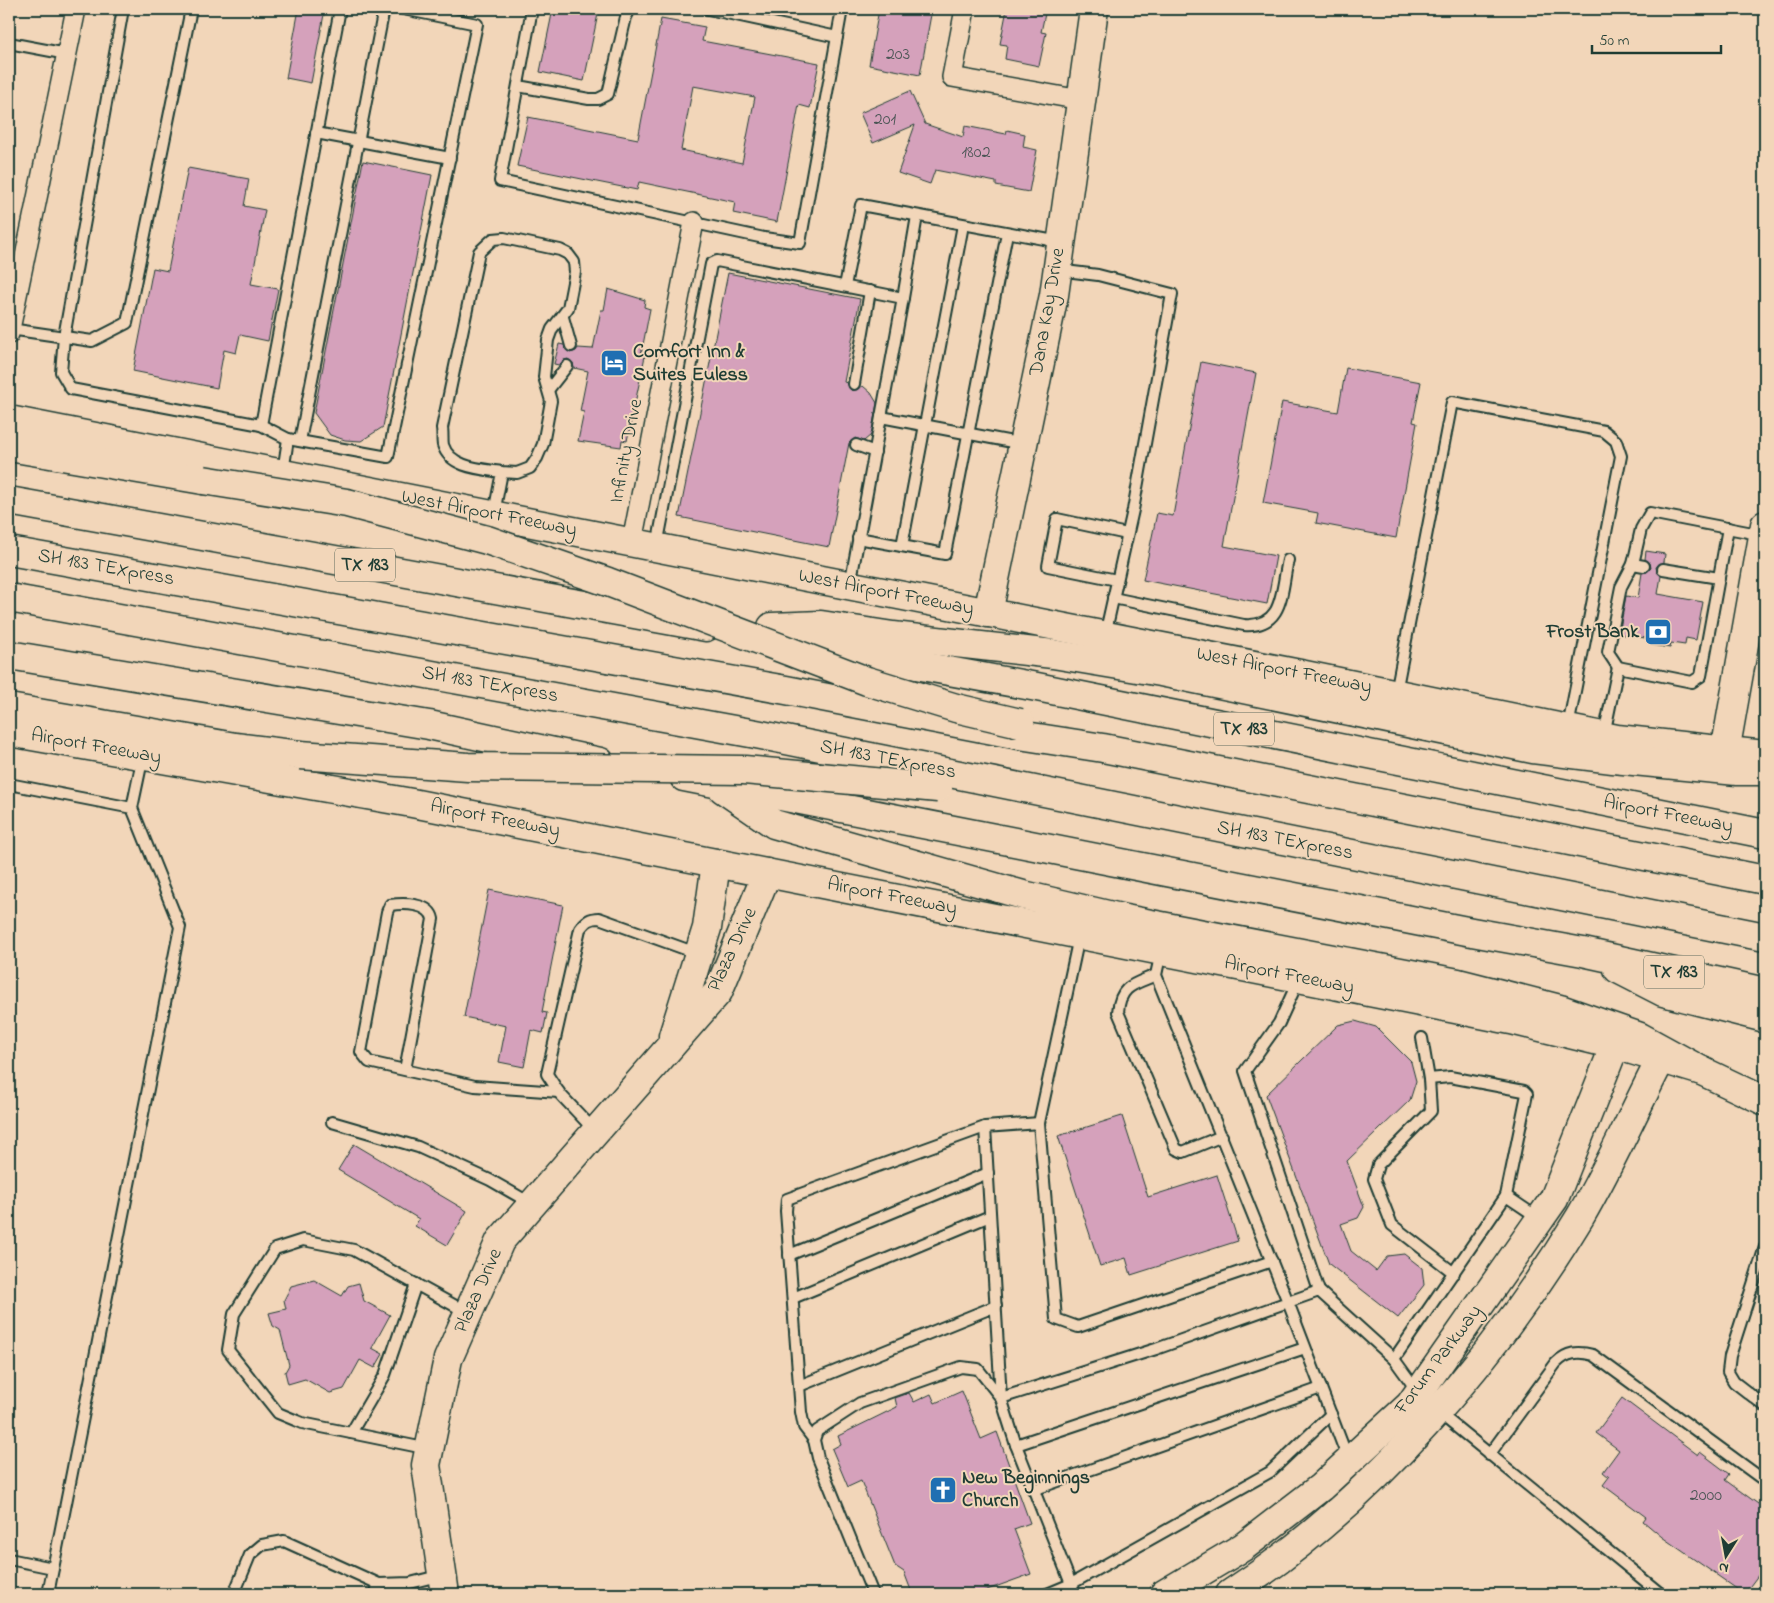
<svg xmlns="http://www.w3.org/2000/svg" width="1774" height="1603" viewBox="0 0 1774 1603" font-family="'Indie Flower',sans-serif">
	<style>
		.building { fill: #d5a1bb; stroke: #1f3d34; fill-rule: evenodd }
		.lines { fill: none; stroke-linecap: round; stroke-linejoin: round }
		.lane-casing { stroke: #1f3d34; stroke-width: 14 }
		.street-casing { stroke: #1f3d34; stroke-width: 22 }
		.secondary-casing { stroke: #1f3d34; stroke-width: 31 }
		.highway-casing { stroke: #1f3d34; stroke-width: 31 }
		.lane { stroke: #f2d6b9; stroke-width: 10 }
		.street { stroke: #f2d6b9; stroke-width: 19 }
		.secondary { stroke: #f2d6b9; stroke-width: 28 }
		.highway { stroke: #f2d6b9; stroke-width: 28 }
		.highway-bridge-casing { stroke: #1f3d34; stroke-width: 31; stroke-linecap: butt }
		.highway-bridge { stroke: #f2d6b9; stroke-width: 28 }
		.labels { text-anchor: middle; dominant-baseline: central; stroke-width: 4; stroke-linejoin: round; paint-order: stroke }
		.number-label { font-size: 18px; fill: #4c5656 }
		.shield { fill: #f2d6b9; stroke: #5e6b5c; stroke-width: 1 }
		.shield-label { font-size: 19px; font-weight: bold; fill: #1f3d34 }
		.street-label { font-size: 20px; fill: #1f3d34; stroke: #f2d6b9 }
		.poi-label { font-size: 20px; font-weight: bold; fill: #1f3d34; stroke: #f2d6b9; text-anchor: start }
	</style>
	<rect width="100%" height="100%" fill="#f2d6b9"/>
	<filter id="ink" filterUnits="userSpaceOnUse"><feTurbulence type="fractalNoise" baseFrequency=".02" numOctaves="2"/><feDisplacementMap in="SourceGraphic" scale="10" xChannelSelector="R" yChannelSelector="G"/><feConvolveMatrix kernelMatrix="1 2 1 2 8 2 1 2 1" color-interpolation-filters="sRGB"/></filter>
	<g filter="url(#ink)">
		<!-- building -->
		<g class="building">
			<path d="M299,9h26l-14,74 -25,-5z"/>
			<path d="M553,9h46l-15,72 -44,-9z"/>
			<path d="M879,9h53l-12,66 -51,-10z"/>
			<path d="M1007,9h39l-5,23 5,1 -7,33 -34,-7 2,-14 -7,-1z"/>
			<path d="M661,19l44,8 -3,14 117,22 -9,45 -11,-3 -22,117 -44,-9 2,-11 -96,-20 -2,8 -120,-24 11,-49 110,22zM693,86l62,11 -13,66 -61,-13z"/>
			<path d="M910,91l15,33 38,13 2,-11 41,8 1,-4 18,4 -2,13 14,3 -8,42 -33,-6v-4l-61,-12 -5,14 -32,-11 17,-48 -42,18 -13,-30z"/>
			<path d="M363,161l69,14 -49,252 -22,14 -16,-1 -15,-5 -16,-22z"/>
			<path d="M188,168l61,11 -5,27 21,4 -14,74 27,5 -10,52 -28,-6 -4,18 -12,-3 -7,38 -84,-17 20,-103 15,3z"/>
			<path d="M728,273l132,26 -16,83 3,1 5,8 11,-5 8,7 6,10 -6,32 -7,6 -9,-3 -6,5 -20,104 -150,-30z"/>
			<path d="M608,289l37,11 -1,7 6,2 -9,46 4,1 -18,85 -5,-1 -1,7 -43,-6 6,-29 -4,-1 8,-40 -14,-3 -1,-5 -5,-4 -4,1 -5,5 -5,-1 5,-20 5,1 6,8 6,-2 2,-3 15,1 8,-39h3z"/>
			<path d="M1201,362l55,11 -32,173 52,10 -9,48 -124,-24 14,-67 16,3z"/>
			<path d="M1346,368l75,14 -8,40 4,1 -21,115 -80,-15 2,-10 -55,-10 19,-101 56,10z"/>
			<path d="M1646,551l19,3 -1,8 -8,5 1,5 4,4 -3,18 45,8 -7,38 -10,-2 -1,7 -14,-2 -1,5 -19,-3 1,-6 -33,-5 7,-38 12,2 4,-25 5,-1 4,-4 -1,-5 -5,-4z"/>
			<path d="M489,890l74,15 -21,107 5,1 -4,20 -12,-3 -7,37 -25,-5 7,-36 -42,-9z"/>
			<path d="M1355,1021l21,6 35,35 5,19 -6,19 -63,61 17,46 -6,11 -17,6 10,27 25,20 11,-15 17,-2 18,14 2,17 -26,33 -69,-54 -63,-169 72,-70z"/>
			<path d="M1122,1116l26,81 69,-22 21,66 -107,34 -5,-17 -26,8 -42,-130z"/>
			<path d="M354,1144l113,67 -20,34 -32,-19 4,-7 -81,-49z"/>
			<path d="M314,1280l28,16 6,-10 11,-3 5,18 26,14 -18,33 11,6 -8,14 -15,-8 -16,29 -14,4 -25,-14 -17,5 -3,-12 4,-7 -9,-35 -7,-4 -4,-13 17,-4 -2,-9 7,-14z"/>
			<path d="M962,1391l19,48 16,-7 33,91 -16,6 17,45 -55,20h-59l-5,-1 -8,-21 -9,-6 -34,-85 -13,6 -16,-38 9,-5 -3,-8 59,-29 -2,-9 14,-5 5,9 17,-8 4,9z"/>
			<path d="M1622,1398l76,57 2,-3 29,22 -4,6 40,29v57l-21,28 -82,-57 -19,-16 3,-4 -43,-32 6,-8 -6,-5 16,-22 -23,-17z"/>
		</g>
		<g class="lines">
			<!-- lane casing -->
			<g class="lane-casing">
				<g id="lane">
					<path d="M123,9l-59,328 -3,35 10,17 190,36 27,14 -5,33"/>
					<path d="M532,9l-32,172 264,57 36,5 42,-234"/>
					<path d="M708,9l129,28"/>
					<path d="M9,43l58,11"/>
					<path d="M518,86l71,13h9l10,-5 18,-77 4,-8"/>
					<path d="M316,133l134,25"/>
					<path d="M1057,270l41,5 74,19 -39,216 -28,125"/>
					<path d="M845,286l16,-81 199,37"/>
					<path d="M903,298l14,-82"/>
					<path d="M563,317l8,29"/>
					<path d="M10,329l82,12 35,-18 64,-314"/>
					<path d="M854,384l16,-93"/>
					<path d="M549,389l18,-23"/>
					<path d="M881,417l142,27"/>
					<path d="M261,425l79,-416"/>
					<path d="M288,439l100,18 89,-433 -74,-15"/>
					<path d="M300,441l84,-432"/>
					<path d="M856,445l19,7"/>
					<path d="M494,513l8,-41 15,1 13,-5 7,-10 6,-14 8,-43 -7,-24 4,-37 4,-11 16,-21 7,-36 -1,-10 -6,-8 -8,-4 -56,-12 -11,1 -14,13 -37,176c1,5 0,12 1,17 7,23 39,24 59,27"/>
					<path d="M858,538l87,16 62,-321"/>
					<path d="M657,546l54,-282 6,-3 186,37 -53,287"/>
					<path d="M902,546l61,-321"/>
					<path d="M1633,564l11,2"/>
					<path d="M1663,569l56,9"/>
					<path d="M1117,580l-69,-14 9,-47 70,15"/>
					<path d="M1113,598l131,27c40,3 37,-34 44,-65"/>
					<path d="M1618,667l-10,-15 13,-65 12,-23 8,-35 9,-16 113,22"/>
					<path d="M1396,692l56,-290 152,29 12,10 5,15 -53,271"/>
					<path d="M1604,735l14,-68 74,15 9,-6 27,-148"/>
					<path d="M9,784l123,24 11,-52"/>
					<path d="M1079,937l-40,186 17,196 22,8 194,-66"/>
					<path d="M1156,975c-21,9 -36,10 -38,37l58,137 7,3 39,-16"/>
					<path d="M1299,979l-20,44 -34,48 74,220"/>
					<path d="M1422,1038l7,41 2,32 -53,54 -4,14 18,46 62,48"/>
					<path d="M405,1070l28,-151c-3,-16 -29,-16 -43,-14l-3,7 -26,140 8,10 106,24 84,6"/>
					<path d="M1429,1079l21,-2 74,14 3,3 -21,102"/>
					<path d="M332,1122l86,25 72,33 42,24"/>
					<path d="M1039,1123l-54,4 16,271 15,47 59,149"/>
					<path d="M595,1131l-35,-37 -13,-20 33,-145c6,-8 10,-11 19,-11l100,36"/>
					<path d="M1765,1247l-35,109 -2,16 6,10 31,24"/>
					<path d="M789,1255l199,-82"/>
					<path d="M793,1298l197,-82"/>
					<path d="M1394,1359l24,33"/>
					<path d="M799,1386l197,-80"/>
					<path d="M1001,1398l155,-49 132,-47 -132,-327 5,-23"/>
					<path d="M1438,1412l223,182"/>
					<path d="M351,1433l34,-58 31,-91"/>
					<path d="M814,1440l-10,-13 -3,-15 -15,-201 1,-12 198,-72"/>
					<path d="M1016,1445l289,-97"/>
					<path d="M429,1449l-127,-26 -24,-10 -50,-63 6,-36 41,-65 28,-9 51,10 114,63"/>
					<path d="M1489,1455l67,-92c11,-11 22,-12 37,-8l172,126"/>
					<path d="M1348,1459l-60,-157 31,-11 75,68 112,-163 34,23"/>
					<path d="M1033,1490l288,-102"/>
					<path d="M9,1559l44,9"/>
					<path d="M48,1594l132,-667 -48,-119"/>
					<path d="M234,1594l16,-39 12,-10 22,-4 95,43 31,-1 32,-8"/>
					<path d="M375,1594l4,-10"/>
					<path d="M873,1594l-55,-136 -4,-18 3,-9 43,-28 101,-36 17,2 23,29"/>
					<path d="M1047,1594l24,-10 199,-112 61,-58"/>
				</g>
			</g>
			<!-- street casing -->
			<g class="street-casing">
				<g id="street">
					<path d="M965,9l-13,68 129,23"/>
					<path d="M9,334l67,-325"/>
					<path d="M632,542l62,-320"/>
				</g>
			</g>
			<!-- secondary casing -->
			<g class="secondary-casing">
				<g id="secondary">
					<path d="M9,420l1291,254 317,65 148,16"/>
					<path d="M988,613l66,-318 40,-286"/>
					<path d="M9,732l403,71 1099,217 104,25 87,26 63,30"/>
					<path d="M1725,752l40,-227"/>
					<path d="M673,1036l34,-108 9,-65"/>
					<path d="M445,1594l-19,-129 22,-106 52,-118 218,-249 49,-119"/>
					<path d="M1164,1594l79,-47 78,-60 89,-82 144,-206 61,-154"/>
					<path d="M1230,1594c140,-90 264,-235 350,-377 30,-51 54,-106 81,-158"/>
				</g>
			</g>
			<!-- highway casing -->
			<g class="highway-casing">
				<g id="highway">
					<path d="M9,447l194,33"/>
					<path d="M9,501l697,126"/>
					<path d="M9,551l777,139 233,45 84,13 662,132"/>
					<path d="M9,598l747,136 1009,203"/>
					<path d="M772,627l49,-2 72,11 160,18 108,18 372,77 80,10 124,12h28"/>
					<path d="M778,640l259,47 728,147"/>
					<path d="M9,655l420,70 171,37"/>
					<path d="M9,708l226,39 65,8"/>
					<path d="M684,777l788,155 111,20 182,40"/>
					<path d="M723,789l51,35 249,71 102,24 333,64 102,26 80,28 62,34"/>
					<path d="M1618,969l45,23 102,26"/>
				</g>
			</g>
			<!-- lane -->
			<use href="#lane" class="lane"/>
			<!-- street -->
			<use href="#street" class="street"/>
			<!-- secondary -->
			<use href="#secondary" class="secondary"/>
			<!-- highway -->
			<use href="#highway" class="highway"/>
			<!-- highway-bridge casing -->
			<g class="highway-bridge-casing">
				<g id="highway-bridge">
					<path d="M203,480l144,23 140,37 121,42 259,99 89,27 64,15"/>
					<path d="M300,755l168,12 276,3 194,18"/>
				</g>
			</g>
			<!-- highway-bridge -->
			<use href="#highway-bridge" class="highway-bridge"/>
		</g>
	</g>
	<!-- icons -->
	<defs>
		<g id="hotel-square" transform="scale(1.4375)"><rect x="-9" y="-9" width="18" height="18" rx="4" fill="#1f6fb2" stroke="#f2d6b9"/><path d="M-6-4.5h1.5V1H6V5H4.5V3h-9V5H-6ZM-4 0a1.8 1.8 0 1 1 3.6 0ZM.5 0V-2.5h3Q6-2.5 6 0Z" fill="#fff"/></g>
		<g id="bank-square" transform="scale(1.4375)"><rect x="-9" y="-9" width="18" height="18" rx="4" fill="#1f6fb2" stroke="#f2d6b9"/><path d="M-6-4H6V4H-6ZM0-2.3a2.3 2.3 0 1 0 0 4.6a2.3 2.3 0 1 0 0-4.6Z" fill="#fff"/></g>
		<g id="church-square" transform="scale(1.4375)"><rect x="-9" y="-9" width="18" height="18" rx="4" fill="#1f6fb2" stroke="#f2d6b9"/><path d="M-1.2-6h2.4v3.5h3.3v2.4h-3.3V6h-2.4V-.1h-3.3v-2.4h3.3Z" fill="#fff"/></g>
	</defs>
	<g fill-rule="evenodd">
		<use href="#hotel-square" x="614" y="363"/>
		<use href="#bank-square" x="1658" y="632"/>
		<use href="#church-square" x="943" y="1490"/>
	</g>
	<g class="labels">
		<!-- number labels -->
		<g class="number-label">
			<text x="898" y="55">203</text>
			<text x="885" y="120">201</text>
			<text x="976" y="153">1802</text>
			<text x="1706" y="1496">2000</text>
		</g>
		<!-- shield labels -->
		<g class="shield">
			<rect x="335" y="548.5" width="60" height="33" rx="4"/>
			<rect x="1214" y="712.5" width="60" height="33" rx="4"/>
			<rect x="1644" y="955.5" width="60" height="33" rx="4"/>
		</g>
		<g class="shield-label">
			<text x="365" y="565">TX 183</text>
			<text x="1244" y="729">TX 183</text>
			<text x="1674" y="972">TX 183</text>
		</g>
		<!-- street labels -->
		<g class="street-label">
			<text transform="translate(1048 312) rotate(-80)">Dana Kay Drive</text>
			<text transform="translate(627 451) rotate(-79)">Infinity Drive</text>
			<text transform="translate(489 514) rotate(11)">West Airport Freeway</text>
			<text transform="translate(106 568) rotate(10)">SH 183 TEXpress</text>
			<text transform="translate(886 593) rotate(11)">West Airport Freeway</text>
			<text transform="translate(1284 671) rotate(11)">West Airport Freeway</text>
			<text transform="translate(490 685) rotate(10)">SH 183 TEXpress</text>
			<text transform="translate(96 747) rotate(10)">Airport Freeway</text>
			<text transform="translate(888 760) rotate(11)">SH 183 TEXpress</text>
			<text transform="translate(1668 815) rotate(11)">Airport Freeway</text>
			<text transform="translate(495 819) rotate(11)">Airport Freeway</text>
			<text transform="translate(1285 841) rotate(11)">SH 183 TEXpress</text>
			<text transform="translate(892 897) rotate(11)">Airport Freeway</text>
			<text transform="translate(733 950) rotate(-65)">Plaza Drive</text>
			<text transform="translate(1289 976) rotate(11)">Airport Freeway</text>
			<text transform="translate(479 1291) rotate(-66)">Plaza Drive</text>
			<text transform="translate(1439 1360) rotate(-53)">Forum Parkway</text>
		</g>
		<!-- poi labels -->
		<g class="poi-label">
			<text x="633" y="352">Comfort Inn &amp;<tspan x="633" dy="23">Suites Euless</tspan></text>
			<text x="1639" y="632" text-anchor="end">Frost Bank</text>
			<text x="962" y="1478">New Beginnings<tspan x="962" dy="23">Church</tspan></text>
		</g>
	</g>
	<!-- margin -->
	<rect width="1774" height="1603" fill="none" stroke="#f2d6b9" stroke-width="30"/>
	<rect x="15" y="15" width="1744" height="1573" fill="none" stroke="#1f3d34" stroke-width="2" filter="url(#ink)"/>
	<!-- north arrow -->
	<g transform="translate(1726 1556) rotate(191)" stroke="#f2d6b9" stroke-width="4" paint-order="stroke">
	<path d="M0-4L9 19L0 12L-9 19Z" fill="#1f3d34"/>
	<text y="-8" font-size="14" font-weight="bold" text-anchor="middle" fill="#1f3d34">N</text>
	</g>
	<!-- scale -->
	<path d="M1592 45v8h129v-8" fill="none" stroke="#1f3d34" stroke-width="2.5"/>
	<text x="1599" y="45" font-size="15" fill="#1f3d34" stroke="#f2d6b9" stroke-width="4" paint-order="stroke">50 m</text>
</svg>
